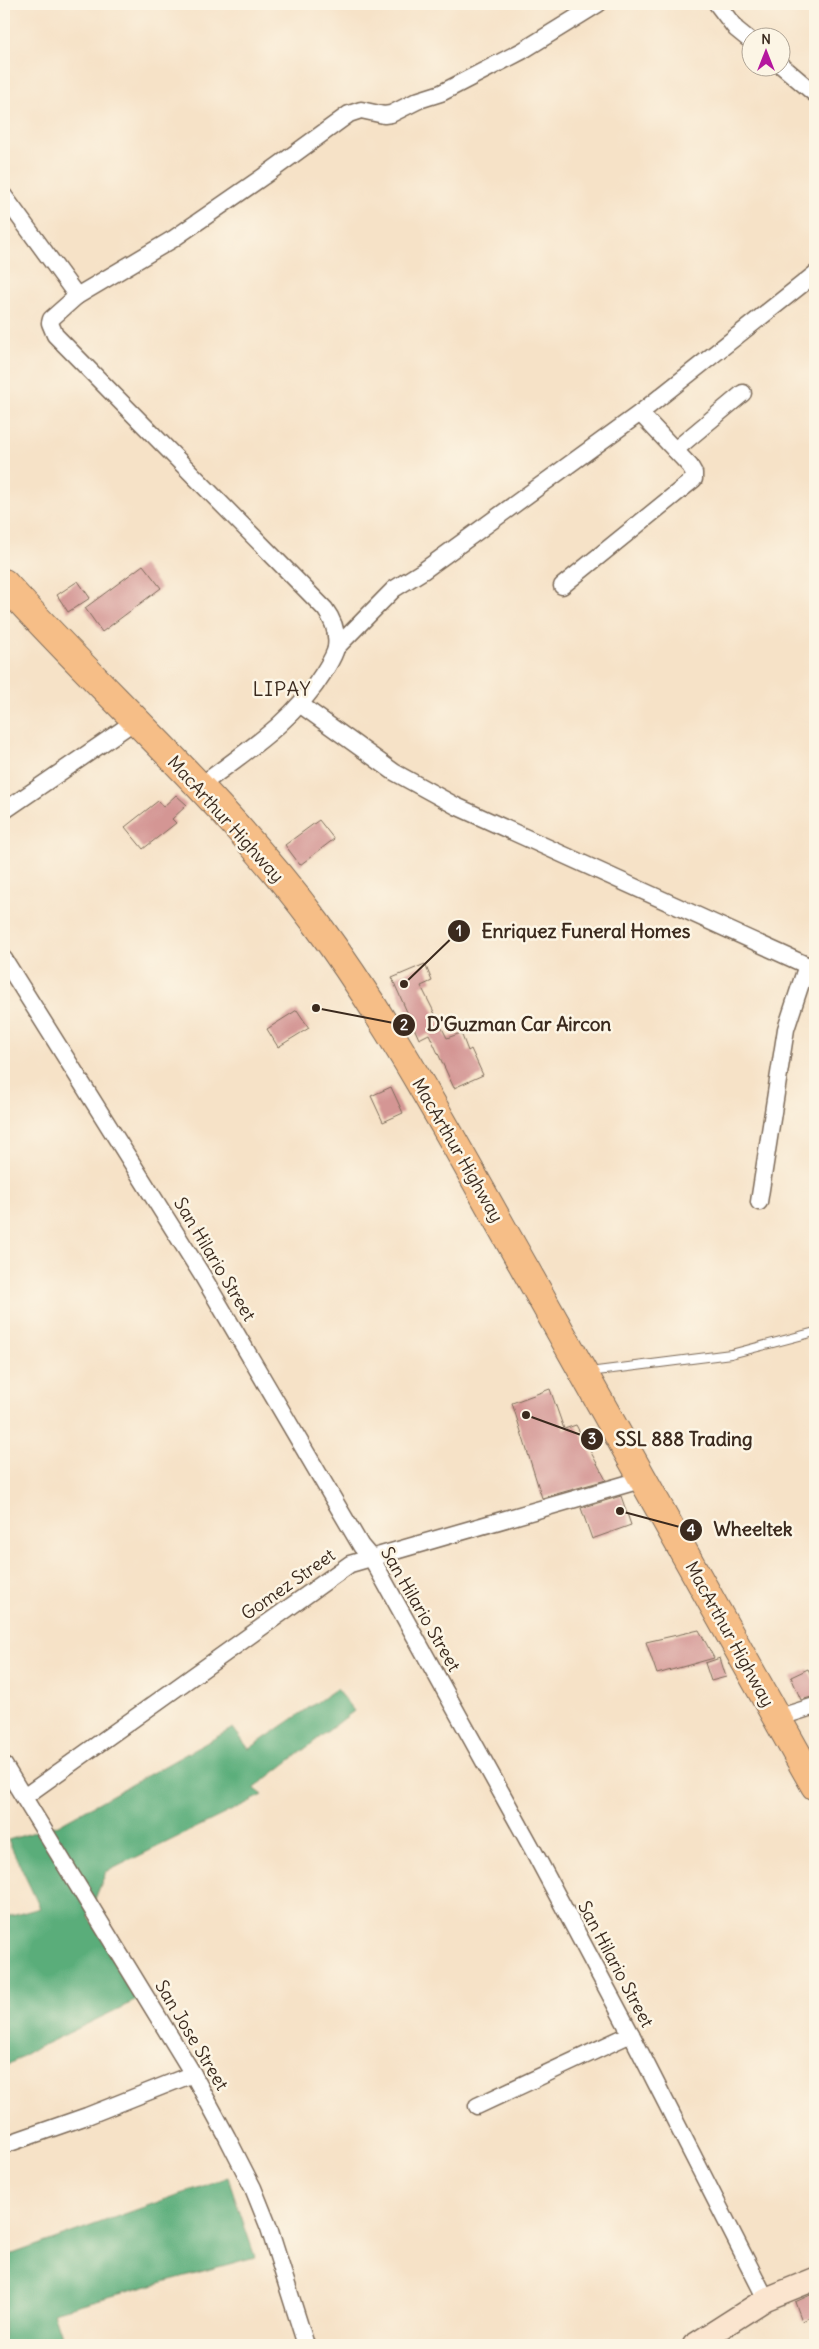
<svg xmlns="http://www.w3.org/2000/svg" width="819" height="2349" viewBox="0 0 819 2349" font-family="Delius,sans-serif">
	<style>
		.forest { fill: #5aad7a; stroke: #4a6c4c }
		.building { fill: #d49694 }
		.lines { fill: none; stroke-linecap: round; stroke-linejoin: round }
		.lane-casing { stroke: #7c6a59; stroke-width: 10 }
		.street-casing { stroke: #7c6a59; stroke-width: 19 }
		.secondary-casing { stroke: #7c6a59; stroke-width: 25 }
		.highway-casing { stroke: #7c6a59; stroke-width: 30 }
		.lane { stroke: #fff; stroke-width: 8 }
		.street { stroke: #fff; stroke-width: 16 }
		.secondary { stroke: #fbe5cf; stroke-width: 22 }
		.highway { stroke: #f6be87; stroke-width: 28 }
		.labels { text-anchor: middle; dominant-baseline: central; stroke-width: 5; stroke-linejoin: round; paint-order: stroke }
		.street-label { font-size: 18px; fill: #3b2a1e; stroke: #fcf5e5 }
		.quarter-label { font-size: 20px; letter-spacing: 1px; fill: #3b2a1e; stroke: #fcf5e5 }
		.leader { fill: none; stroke: #3b2a1e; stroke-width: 2 }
		.callout-dot { fill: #3b2a1e; stroke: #fcf5e5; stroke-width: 2 }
		.mark-label { font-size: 15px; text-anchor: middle; font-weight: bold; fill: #fff }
		.callout-label { font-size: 19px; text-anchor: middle; font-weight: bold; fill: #3b2a1e; stroke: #fcf5e5; stroke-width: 5; stroke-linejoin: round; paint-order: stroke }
	</style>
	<rect width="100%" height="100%" fill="#fcf5e5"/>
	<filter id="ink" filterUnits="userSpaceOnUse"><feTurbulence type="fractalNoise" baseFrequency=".02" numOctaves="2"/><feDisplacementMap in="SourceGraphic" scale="10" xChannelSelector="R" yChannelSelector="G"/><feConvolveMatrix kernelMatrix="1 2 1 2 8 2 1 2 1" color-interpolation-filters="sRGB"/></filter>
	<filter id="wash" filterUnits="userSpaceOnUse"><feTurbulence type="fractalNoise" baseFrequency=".0096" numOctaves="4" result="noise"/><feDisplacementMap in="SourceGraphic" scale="20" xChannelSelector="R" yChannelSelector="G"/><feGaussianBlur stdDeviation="1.12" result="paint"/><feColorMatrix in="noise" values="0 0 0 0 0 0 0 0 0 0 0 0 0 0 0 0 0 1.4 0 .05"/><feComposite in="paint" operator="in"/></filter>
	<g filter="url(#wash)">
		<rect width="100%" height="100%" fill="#f6e2c7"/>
		<!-- forest -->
		<g class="forest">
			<path d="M336,1689l18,22 -100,77 9,7 -157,77 -18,44 51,83 -108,52 -27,16v-149l36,-10 -32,-68 50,-15 175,-97 16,21z"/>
			<path d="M228,2177l27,80 -202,55 11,33h-60v-88z"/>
		</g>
		<g id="blocks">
			<!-- building -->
			<g class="building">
				<path d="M143,565l18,23 -59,44 -17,-24z"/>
				<path d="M78,581l12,17 -22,14 -11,-17z"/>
				<path d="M176,795l11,10 -15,14 4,4 -33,26 -18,-22 33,-26 5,6z"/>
				<path d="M319,820l15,19 -34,26 -15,-20z"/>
				<path d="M425,964l7,17 -11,5 26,52 14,-5 7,18 3,-2 12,26 -29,13 -25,-54 -10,5 -27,-61z"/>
				<path d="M297,1010l12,18 -31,19 -11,-18z"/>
				<path d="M391,1087l12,26 -20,9 -12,-26z"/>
				<path d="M550,1389l14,40 12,-4 30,55 -64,18 -30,-95z"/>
				<path d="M621,1496l10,29 -39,14 -11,-31z"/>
				<path d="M699,1630l15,28 -57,16 -11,-32z"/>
				<path d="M720,1658l6,19 -15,4 -6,-18z"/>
				<path d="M808,1669l7,14v13l-14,4 -10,-23z"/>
				<path d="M815,2293v23l-13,5 -7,-19z"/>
			</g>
		</g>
	</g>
	<g filter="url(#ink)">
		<use href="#blocks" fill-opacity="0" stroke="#7c6a59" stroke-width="1"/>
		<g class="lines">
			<!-- lane casing -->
			<g class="lane-casing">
				<path id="lane" d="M589,1372l142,-18 84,-22"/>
			</g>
			<!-- street casing -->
			<g class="street-casing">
				<g id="street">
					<path d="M717,4l19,25 16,13"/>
					<path d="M782,66l33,28"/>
					<path d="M4,196l73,100 -26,23 -1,4 5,12 270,274c9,12 13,24 11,39 -2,9 -8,17 -12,24 -30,49 -79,80 -124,114"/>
					<path d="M77,296l96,-57 91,-63 85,-62 12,-4 23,5 7,-1 28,-14 22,-7 81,-42 76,-47"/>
					<path d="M675,450l68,-57"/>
					<path d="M562,586l132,-107v-6l-4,-7 -50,-53"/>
					<path d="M336,648l58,-59 29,-18 217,-158 175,-139"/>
					<path d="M301,705l93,67 62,34 359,163"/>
					<path d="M4,811l131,-90"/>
					<path d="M4,959l198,316 159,271 11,13 161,291 98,184 135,265"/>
					<path d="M759,1202l27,-173 21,-64"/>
					<path d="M777,1718l38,-12"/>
					<path d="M4,1765l189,309 34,63 26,51 16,40 37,117"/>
					<path d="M24,1797l326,-233 294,-85"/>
					<path d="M477,2106l154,-72"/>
					<path d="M4,2145l83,-29 106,-42"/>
				</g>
			</g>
			<!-- secondary casing -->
			<g class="secondary-casing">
				<path id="secondary" d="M694,2345l72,-46 49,-20"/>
			</g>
			<!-- highway casing -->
			<g class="highway-casing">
				<path id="highway" d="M4,583c103,114 220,216 312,340 81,110 145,233 212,351 97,171 191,342 287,512"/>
			</g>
			<!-- lane -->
			<use href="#lane" class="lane"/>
			<!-- street -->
			<use href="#street" class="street"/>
			<!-- secondary -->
			<use href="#secondary" class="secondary"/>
			<!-- highway -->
			<use href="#highway" class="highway"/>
		</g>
	</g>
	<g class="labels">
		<!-- street labels -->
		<g class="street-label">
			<text transform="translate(226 819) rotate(48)">MacArthur Highway</text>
			<text transform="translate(458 1150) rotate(60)">MacArthur Highway</text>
			<text transform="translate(215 1259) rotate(59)">San Hilario Street</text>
			<text transform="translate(288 1584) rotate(-35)">Gomez Street</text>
			<text transform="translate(421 1609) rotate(60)">San Hilario Street</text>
			<text transform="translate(730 1634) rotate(61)">MacArthur Highway</text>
			<text transform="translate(616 1964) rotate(62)">San Hilario Street</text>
			<text transform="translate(192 2035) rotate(59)">San Jose Street</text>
		</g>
		<!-- quarter labels -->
		<g class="quarter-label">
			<text x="282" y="688">LIPAY</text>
		</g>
	</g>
	<!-- callouts -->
	<path class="leader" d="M404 984L459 931M316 1008L404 1025M526 1415L592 1439M620 1511L691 1530"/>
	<g class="callout-dot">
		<circle cx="404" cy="984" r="5"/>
		<circle cx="316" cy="1008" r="5"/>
		<circle cx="526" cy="1415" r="5"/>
		<circle cx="620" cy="1511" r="5"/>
		<circle cx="459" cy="931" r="12"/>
		<circle cx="404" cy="1025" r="12"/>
		<circle cx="592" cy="1439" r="12"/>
		<circle cx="691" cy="1530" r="12"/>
	</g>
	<g class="mark-label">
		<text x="459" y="936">1</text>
		<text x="404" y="1030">2</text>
		<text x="592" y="1444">3</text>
		<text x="691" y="1535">4</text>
	</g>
	<g class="callout-label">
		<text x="586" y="938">Enriquez Funeral Homes</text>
		<text x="519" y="1031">D'Guzman Car Aircon</text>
		<text x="684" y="1446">SSL 888 Trading</text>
		<text x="753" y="1536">Wheeltek</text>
	</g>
	<!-- margin -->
	<rect width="819" height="2349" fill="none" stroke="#fcf5e5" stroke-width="20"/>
	<!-- north arrow -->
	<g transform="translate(766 52)"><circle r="24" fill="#fcf5e5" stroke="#afa495"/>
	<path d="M0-4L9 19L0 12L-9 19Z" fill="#b5179e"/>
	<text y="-8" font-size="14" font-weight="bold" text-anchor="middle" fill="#3b2a1e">N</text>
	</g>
</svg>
